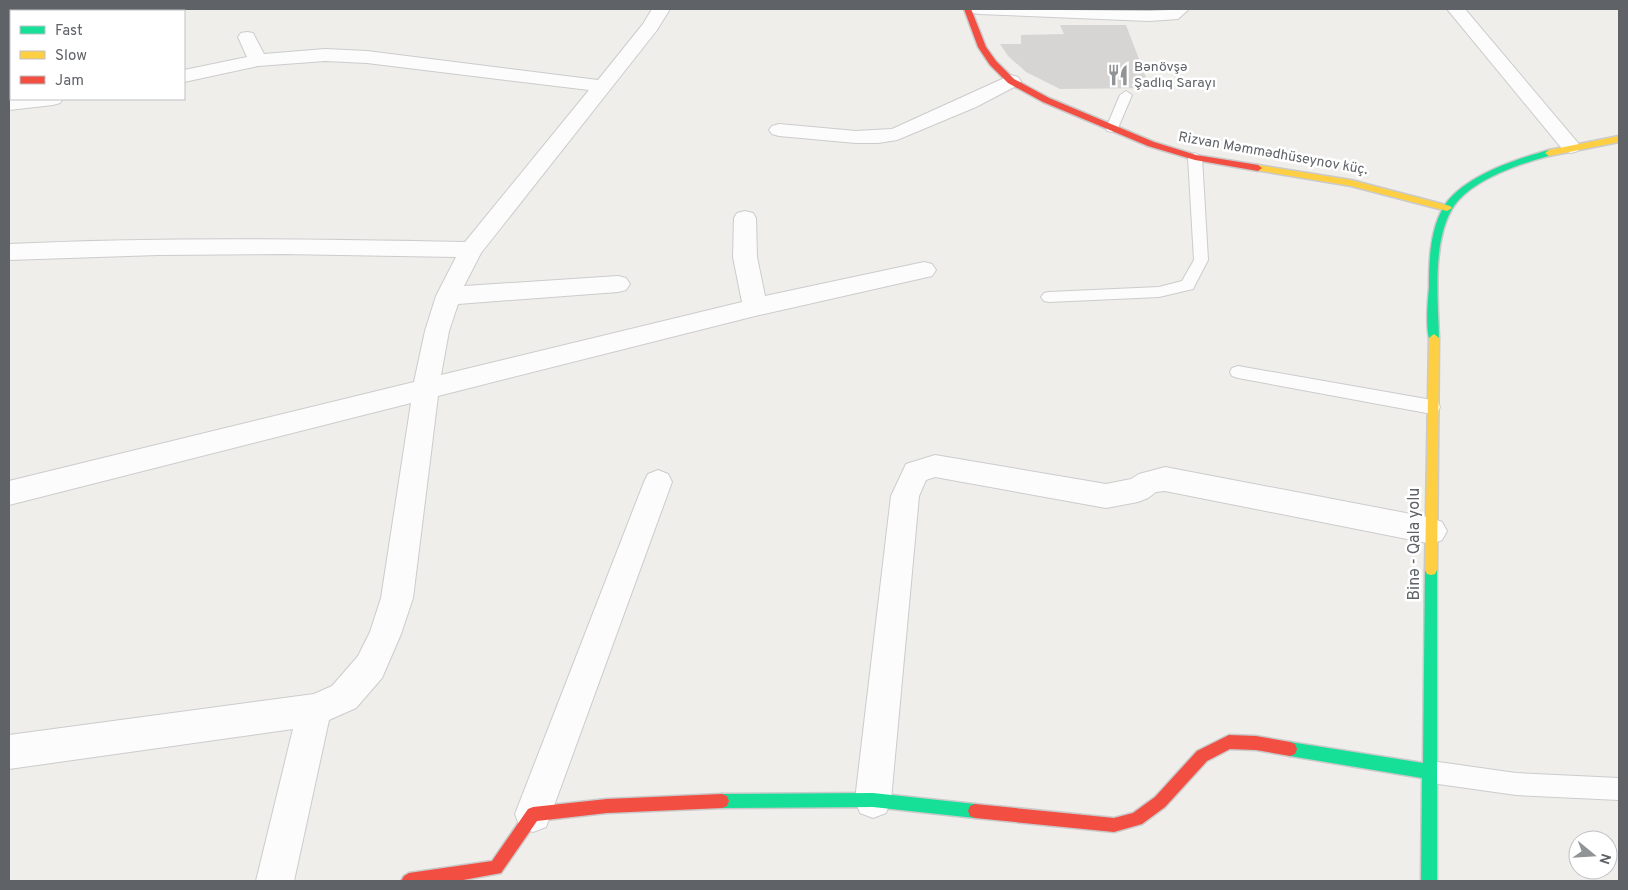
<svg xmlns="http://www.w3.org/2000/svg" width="1628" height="890" viewBox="0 0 1628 890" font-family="Overpass,sans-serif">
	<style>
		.building { fill: #d6d5d3 }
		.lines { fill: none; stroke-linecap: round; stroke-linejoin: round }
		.lane-casing { stroke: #cbcccc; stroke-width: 2 }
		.street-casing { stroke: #cbcccc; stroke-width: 2 }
		.fast-casing { stroke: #cacacb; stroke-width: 3 }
		.slow-casing { stroke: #cacacb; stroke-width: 3 }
		.jam-casing { stroke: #cacacb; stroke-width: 3 }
		.lane { fill: #fdfcfc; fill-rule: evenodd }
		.street { fill: #fdfcfc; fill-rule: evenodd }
		.fast { fill: #16e098; fill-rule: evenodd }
		.slow { fill: #ffcf43; fill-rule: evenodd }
		.jam { fill: #f24e42; fill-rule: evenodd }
		.labels { text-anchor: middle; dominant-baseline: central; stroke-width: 5; stroke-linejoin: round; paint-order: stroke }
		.far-poi-label { font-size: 14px; fill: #5f6368; stroke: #fff; text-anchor: start }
		.far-street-label { font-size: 14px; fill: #5f6368; stroke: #fff }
		.street-label { font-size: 16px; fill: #5f6368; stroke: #fff }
	</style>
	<rect width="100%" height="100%" fill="#efeeea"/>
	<!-- building -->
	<path class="building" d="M1060,25h66l24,63 -90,1 -34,-17 -18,-16 -8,-12h21v-9l43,-1z"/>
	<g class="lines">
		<!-- lane casing -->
		<g class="lane-casing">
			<g id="lane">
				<path d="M1126,91l6,4 -14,33 -6,4 -5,-1 -1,-3 14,-33z"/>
				<path d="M1195,153l7,4 6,103 -15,29 -34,8 -110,5 -5,-1 -3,-4 3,-4 5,-1 110,-5 23,-6 12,-21 -6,-103z"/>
				<path d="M1238,366l194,34 6,2 2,5 -2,5 -6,2 -194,-36 -6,-2 -2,-4 2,-4z"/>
				<path d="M1431,761l85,12 103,5v22l-103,-5 -85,-12 -8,-3 -3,-8 3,-8z"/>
			</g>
		</g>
		<!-- street casing -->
		<g class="street-casing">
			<g id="street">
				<path d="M652,9h18l-13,21 -176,223 -17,33 154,-10 8,2 4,6 -4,6 -8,2 -160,12 -9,27 -8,44 301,-73 -9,-45 1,-39 3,-5 8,-2 8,2 3,5 1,39 8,39 159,-34 8,2 4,6 -4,6 -177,40 -317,80 -25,202 -12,36 -19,44 -26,30 -27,12 -35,161h-38l37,-152 -284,40v-34l305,-41 18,-8 26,-30 12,-24 11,-34 30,-195 -402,102v-24l405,-99 11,-51 11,-35 20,-39 -173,-3 -125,1 -149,5v-16c152,-7 304,-5 456,-2l124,-152 -222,-27 -42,-2 -67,5 -74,16v-12l63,-13 -9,-20 3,-4 6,-1 6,1 11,21 61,-5 42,2 231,29 45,-56z"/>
				<path d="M970,9l179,2 40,-2 -11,10 -29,2 -170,-7 -6,-1z"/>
				<path d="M1447,9h18l113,134 3,4 -3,4 -7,2 -7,-2z"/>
				<path d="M1011,75l7,2 3,4 -3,4 -42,22 -79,33 -19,3h-22l-77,-7 -7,-2 -3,-4 3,-4 7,-2 77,7 36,-2z"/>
				<path d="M9,98l2,1h52l-3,4 -7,2 -44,5z"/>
				<path d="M935,455l171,29 25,-5 8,-5 26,-7 267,51 10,4 5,9 -5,9 -10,4 -267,-53 -9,1 -8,6 -10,4 -32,6 -171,-31 -9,3 -7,16 -28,304 -5,13 -13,5 -13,-5 -5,-13 36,-304 15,-32z"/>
				<path d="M658,470l10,4 4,8 -121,332 -5,13 -13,5 -13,-5 -5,-13 129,-332 4,-8z"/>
			</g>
		</g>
		<!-- fast casing -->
		<g class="fast-casing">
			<g id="fast">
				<path d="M1549,150l3,1v4c-30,8 -83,25 -100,54 -20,34 -14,91 -13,129l-5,4 -4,-1c-5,-12 -2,-41 -1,-54 0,-26 1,-56 14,-79 18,-31 73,-49 106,-58z"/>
				<path d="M1431,565l4,1 2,4v311h-16l1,-103 -132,-22 -5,-2 -2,-5 2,-5 5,-2 133,21 2,-193 2,-4z"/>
				<path d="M873,793l102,11 5,2 2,5 -2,5 -5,2 -102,-11 -151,1 -5,-2 -2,-5 2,-5 5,-2z"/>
			</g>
		</g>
		<!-- slow casing -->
		<g class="slow-casing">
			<g id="slow">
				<path d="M1619,136v6l-70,14 -4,-3 4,-3z"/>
				<path d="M1258,165l93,15 99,26 2,2 -5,3 -96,-25 -96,-16v-4z"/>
				<path d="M1434,334l5,4 -2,232 -2,4 -4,1 -4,-1 -2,-4 4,-232z"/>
			</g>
		</g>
		<!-- jam casing -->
		<g class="jam-casing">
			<g id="jam">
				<path d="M964,9h7l15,38 10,14 18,18 35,19 105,44 42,13 62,10 4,3 -4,3 -63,-11 -47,-14 -105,-44 -35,-19 -18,-18 -12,-18z"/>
				<path d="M1229,735l27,1 34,6 5,2 2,5 -2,5 -5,2 -34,-6 -26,-1 -23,12 -42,46 -23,17 -28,8 -139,-14 -5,-2 -2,-5 2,-5 5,-2 139,14 19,-5 22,-16 42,-46z"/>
				<path d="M722,794l5,2 2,5 -2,5 -5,2 -115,5 -70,8 -36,52 -43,8h-57l3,-5 5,-3 83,-12 36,-52 5,-2 74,-8z"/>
			</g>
		</g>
		<!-- lane -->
		<use href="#lane" class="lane"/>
		<!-- street -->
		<use href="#street" class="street"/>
		<!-- fast -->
		<use href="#fast" class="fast"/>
		<!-- slow -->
		<use href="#slow" class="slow"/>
		<!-- jam -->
		<use href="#jam" class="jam"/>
	</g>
	<!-- icons -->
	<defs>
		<g id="restaurant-bare" transform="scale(1.725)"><path d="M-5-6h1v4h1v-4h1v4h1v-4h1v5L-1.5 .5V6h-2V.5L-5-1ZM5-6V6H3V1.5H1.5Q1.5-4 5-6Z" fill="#919496" stroke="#fff" stroke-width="2.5" paint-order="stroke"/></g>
	</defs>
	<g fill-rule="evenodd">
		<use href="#restaurant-bare" x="1118" y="75"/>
	</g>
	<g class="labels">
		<!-- far-poi labels -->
		<g class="far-poi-label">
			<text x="1134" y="67">Bənövşə<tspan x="1134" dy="16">Şadlıq Sarayı</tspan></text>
		</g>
		<!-- far-street labels -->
		<g class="far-street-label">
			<text transform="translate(1273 154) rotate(10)">Rizvan Məmmədhüseynov küç.</text>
		</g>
		<!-- street labels -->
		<g class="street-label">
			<text transform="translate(1415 544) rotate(-90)">Binə - Qala yolu</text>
		</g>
	</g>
	<!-- border -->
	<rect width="1628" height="890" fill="none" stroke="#5f6368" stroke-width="20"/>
	<!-- legend -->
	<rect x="10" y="10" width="175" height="90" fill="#ffffff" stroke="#bfc1c3"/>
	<rect x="20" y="26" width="25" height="8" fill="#16e098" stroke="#bfc1c3"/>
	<text x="55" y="35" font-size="15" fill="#5f6368">Fast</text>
	<rect x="20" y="51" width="25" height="8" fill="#ffcf43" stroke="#bfc1c3"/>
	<text x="55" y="60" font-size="15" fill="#5f6368">Slow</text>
	<rect x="20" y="76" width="25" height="8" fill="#f24e42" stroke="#bfc1c3"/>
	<text x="55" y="85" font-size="15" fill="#5f6368">Jam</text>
	<!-- north arrow -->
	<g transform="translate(1593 855) rotate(108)"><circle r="24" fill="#ffffff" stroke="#bfc1c3"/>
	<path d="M0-4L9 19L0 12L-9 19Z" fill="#919496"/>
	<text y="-8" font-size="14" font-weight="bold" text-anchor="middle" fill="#5f6368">N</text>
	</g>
</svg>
